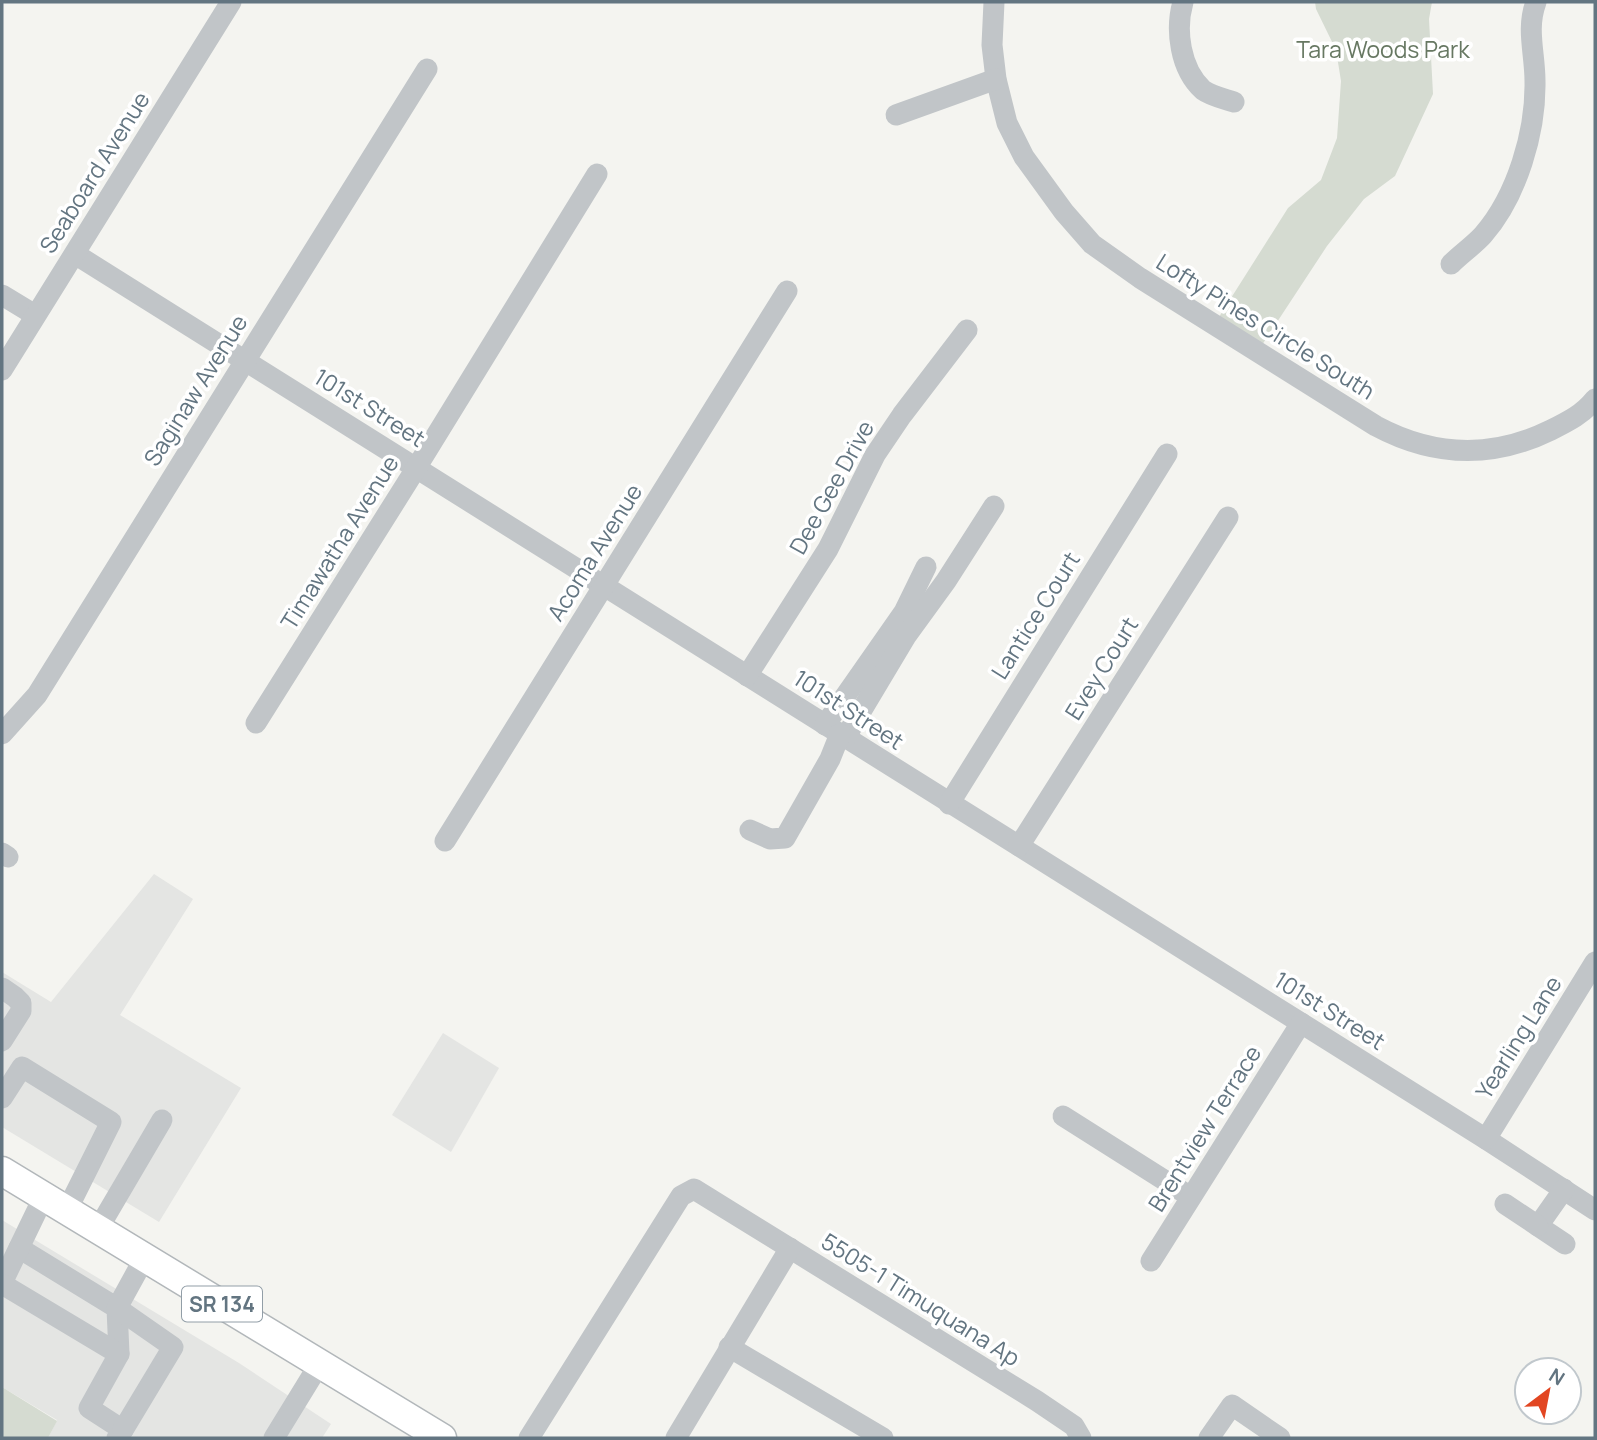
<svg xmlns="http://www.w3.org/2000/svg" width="1597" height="1440" viewBox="0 0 1597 1440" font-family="Manrope,sans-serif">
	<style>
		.built { fill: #e4e5e3 }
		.green { fill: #d5dbd1 }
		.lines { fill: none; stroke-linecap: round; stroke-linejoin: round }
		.major-casing { stroke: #b2b7ba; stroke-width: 31 }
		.minor { stroke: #c1c5c8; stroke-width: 21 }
		.major { stroke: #fff; stroke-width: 28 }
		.labels { text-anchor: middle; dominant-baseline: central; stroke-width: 7; stroke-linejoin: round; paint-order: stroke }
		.shield { fill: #fff; stroke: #929ea7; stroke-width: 2 }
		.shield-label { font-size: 21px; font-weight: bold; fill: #637581 }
		.park-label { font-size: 23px; fill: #677862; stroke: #fff }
		.street-label { font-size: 23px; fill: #637581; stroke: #fff }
	</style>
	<rect width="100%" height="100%" fill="#f4f4f0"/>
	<!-- built -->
	<g class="built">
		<path d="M154,874l39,25 -73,116 121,73 -82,134 -157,-95v-155l49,30z"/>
		<path d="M443,1033l56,35 -48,84 -59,-37z"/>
		<path d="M2,1220l237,143 92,61 -9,14h-274l9,-18 -55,-33z"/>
	</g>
	<!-- green -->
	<g class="green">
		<path d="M1315,2h117l-3,17 4,75 -38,82 -31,23 -37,47 -65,99 -43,-28 69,-109 33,-28 16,-42 4,-57 -5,-31 -20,-41z"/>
		<path d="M2,1387l55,34 -9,17h-46z"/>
	</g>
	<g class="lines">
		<!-- major casing -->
		<g class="major-casing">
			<path id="major" d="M2,1171l440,267"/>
		</g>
		<!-- minor -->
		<g class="minor">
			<path d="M994,2l-2,43 4,34 11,44 17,34 40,55 28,32 48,34 236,148c58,31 116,33 175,4 18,-9 32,-16 44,-31"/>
			<path d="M1183,2c-8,28 -3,67 20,88 8,6 22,9 31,12"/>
			<path d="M896,115l100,-36"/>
			<path d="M75,254l1411,885 109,71"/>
			<path d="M1451,264c10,-10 23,-19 32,-29 34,-39 53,-103 52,-154 0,-28 -9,-52 1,-79"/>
			<path d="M2,295l33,20"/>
			<path d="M2,370l229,-368"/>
			<path d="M747,676l81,-127 47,-94 27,-40 65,-85"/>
			<path d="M256,723l154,-245 187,-304"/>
			<path d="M825,725l79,-113 22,-45"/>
			<path d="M2,734l35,-39 390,-626"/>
			<path d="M845,738l61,-102 40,-55 48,-75"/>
			<path d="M949,804l218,-350"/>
			<path d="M750,830l20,9 15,-1 45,-79 10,-25"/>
			<path d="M445,841l342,-550"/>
			<path d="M1019,846l209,-329"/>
			<path d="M2,853l6,4"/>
			<path d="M2,988l13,9 6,6v8l-19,30"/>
			<path d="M2,1098l20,-31 89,55 -44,88"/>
			<path d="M1063,1116l128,81"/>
			<path d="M1486,1139l109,-177"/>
			<path d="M1564,1189l-26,37 27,18"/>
			<path d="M1505,1204l33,22"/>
			<path d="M98,1229l64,-109"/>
			<path d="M19,1248l98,60 2,46"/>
			<path d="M1151,1261l150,-238"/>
			<path d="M2,1283l42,-87"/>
			<path d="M2,1284l117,70 -30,54 34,22 -6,8"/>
			<path d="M729,1347l154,91"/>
			<path d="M123,1430l50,-83 -56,-39 28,-51"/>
			<path d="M274,1438l46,-75"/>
			<path d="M529,1438l152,-242 13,-7 343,212 37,25 7,12"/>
			<path d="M676,1438l114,-190"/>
			<path d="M1209,1438l23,-33 48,33"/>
		</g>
		<!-- major -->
		<use href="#major" class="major"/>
	</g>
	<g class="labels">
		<!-- shield labels -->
		<rect class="shield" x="182" y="1286.5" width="80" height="35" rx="5"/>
		<g class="shield-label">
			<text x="222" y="1304">SR 134</text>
		</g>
		<!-- park labels -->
		<g class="park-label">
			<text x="1383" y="49">Tara Woods Park</text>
		</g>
		<!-- street labels -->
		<g class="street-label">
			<text transform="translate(94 172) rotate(-58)">Seaboard Avenue</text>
			<text transform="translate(1266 326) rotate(32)">Lofty Pines Circle South</text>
			<text transform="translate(195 390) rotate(-58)">Saginaw Avenue</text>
			<text transform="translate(370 407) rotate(32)">101st Street</text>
			<text transform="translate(831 487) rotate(-61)">Dee Gee Drive</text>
			<text transform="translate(339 542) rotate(-58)">Timawatha Avenue</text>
			<text transform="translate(594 552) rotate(-58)">Acoma Avenue</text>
			<text transform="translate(1035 615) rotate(-58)">Lantice Court</text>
			<text transform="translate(1101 668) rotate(-58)">Evey Court</text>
			<text transform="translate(849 709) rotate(33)">101st Street</text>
			<text transform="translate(1330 1010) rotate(32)">101st Street</text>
			<text transform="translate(1518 1037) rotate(-58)">Yearling Lane</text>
			<text transform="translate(1204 1128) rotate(-58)">Brentview Terrace</text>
			<text transform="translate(921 1299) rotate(32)">5505-1 Timuquana Ap</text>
		</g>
	</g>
	<!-- border -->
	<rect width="1597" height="1440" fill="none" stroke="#637581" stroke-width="7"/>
	<!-- north arrow -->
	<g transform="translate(1548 1391) rotate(32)"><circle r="33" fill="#ffffff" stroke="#c1c8cd" stroke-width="2"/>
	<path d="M0-5L12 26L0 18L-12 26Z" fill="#e24622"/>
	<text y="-10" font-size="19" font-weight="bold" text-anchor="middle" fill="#637581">N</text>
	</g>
</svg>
